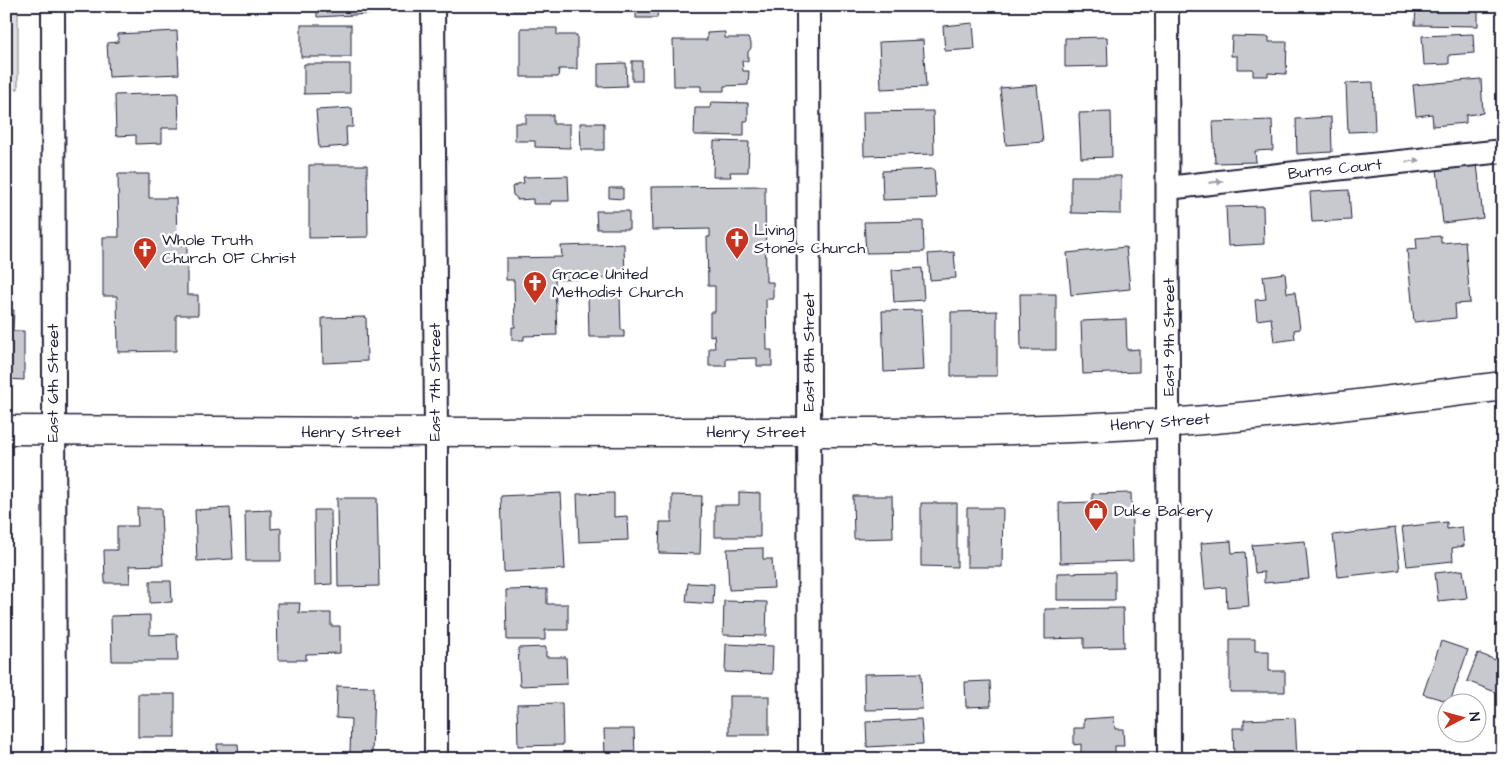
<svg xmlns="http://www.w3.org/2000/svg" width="1509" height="765" viewBox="0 0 1509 765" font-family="'Architects Daughter',sans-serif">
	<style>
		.green { fill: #dfdfe2; stroke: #80808e }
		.building { fill: #c8c8cf; stroke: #22223b }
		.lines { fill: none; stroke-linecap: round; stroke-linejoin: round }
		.street-casing { stroke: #22223b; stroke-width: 26 }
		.secondary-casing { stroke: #22223b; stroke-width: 31 }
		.street { stroke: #fff; stroke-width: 22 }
		.secondary { stroke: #fff; stroke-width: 28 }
		.oneway { fill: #9c9ca7 }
		.labels { text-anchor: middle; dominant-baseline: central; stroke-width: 5; stroke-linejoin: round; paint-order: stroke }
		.street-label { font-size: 16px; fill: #22223b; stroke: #fff }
		.poi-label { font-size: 16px; fill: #22223b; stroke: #fff; text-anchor: start }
	</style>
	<rect width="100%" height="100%" fill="#fff"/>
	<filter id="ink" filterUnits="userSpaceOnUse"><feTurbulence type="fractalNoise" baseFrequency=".02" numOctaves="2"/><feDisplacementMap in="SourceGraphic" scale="10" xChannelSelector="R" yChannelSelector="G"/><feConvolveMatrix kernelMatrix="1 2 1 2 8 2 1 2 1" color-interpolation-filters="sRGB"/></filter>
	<g filter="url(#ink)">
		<!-- green -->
		<rect class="green" x="6" y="6" width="12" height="83"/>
		<!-- building -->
		<g class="building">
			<path d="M317,6h54l1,8 -55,3z"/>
			<path d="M513,6h40v1l-14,1v3h-26z"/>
			<path d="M636,6h22l-1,12h-21z"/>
			<path d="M1416,6h62v20l-63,-1z"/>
			<path d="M973,23l2,26 -30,2 -2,-25z"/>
			<rect x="301" y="25" width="50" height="32"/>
			<path d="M521,28h36v7h20v34h-18l-1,8h-37z"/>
			<path d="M177,31l2,43 -70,3 -2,-34 11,-1v-8z"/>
			<path d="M725,32v6h23l3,5v5l-3,4v9h-6l1,10h6l-1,14 -24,1v5h-23v-5h-27l-1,-46h34v-7z"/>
			<path d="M1473,34l1,19 -25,2v9l-25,1 -2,-29z"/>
			<path d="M1232,36l37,1v5h18l-1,32 -18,-1v3h-15v-7h-16v-13h-6z"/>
			<path d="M1107,37l1,29 -43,1v-29z"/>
			<path d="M923,40l3,47 -45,2 -2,-47z"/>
			<rect x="632" y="61" width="10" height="20"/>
			<path d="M626,63l1,23 -29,1v-23z"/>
			<path d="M304,64h46v29l-46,1z"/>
			<path d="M1481,79l2,34 -17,2v8l-33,3 -1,-12 -16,2 -3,-31z"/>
			<path d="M1373,82l2,49 -27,1 -2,-49z"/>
			<path d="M1037,85l6,57 -37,3 -6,-57z"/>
			<path d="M178,93l1,35h-17v15l-26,1v-9l-20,1 -1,-41z"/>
			<path d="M711,102l37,1v18h-4v15l-50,-1 1,-27h15z"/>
			<path d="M352,108l1,19h-7l1,19 -28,2 -3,-38z"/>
			<path d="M933,111l1,43 -70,2 -1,-44z"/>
			<path d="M1111,112l1,45 -31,1 -2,-45z"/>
			<path d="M526,115h27v9h17v24l-35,-1v-6h-20v-18h11z"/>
			<path d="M1331,117l1,35 -35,2 -1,-35z"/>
			<path d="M1272,120l1,30 -18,1 1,11 -41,1 -2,-41z"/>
			<path d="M580,123h24v27h-23z"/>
			<path d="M714,141l35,1 -1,30h-18l1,5h-18z"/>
			<path d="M1477,164l6,54 -40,5 -6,-54z"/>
			<path d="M309,165h58l1,72 -59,1z"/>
			<path d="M934,169l2,29 -53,2 -1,-29z"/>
			<path d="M118,174h31v24h27l1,47h10v50h11v20h-22v36l-58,1 -1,-56h-14v-59h16z"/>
			<path d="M568,176l1,25h-18v3h-18v-5l-16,1v-2l-4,-3 -1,-8 5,-2v-1l7,-1 -1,-6z"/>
			<path d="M1071,176h50v38l-50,-1z"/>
			<path d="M765,186l1,96h7v17h-7l1,51h5v16h-15v-8l-31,1v7h-17v-18h6l-1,-13 -4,1v-24h5v-26h-7l-1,-49h3v-8l-58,1 -1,-43z"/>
			<path d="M609,188h14v11l-14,-1z"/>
			<path d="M1349,190l2,30 -39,2 -2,-30z"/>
			<path d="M1263,206l1,38 -36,2 -2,-39z"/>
			<path d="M596,211h33v18h-32z"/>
			<path d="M923,221l1,31 -58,1 -2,-31z"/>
			<path d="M1441,236v7l24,-2 5,62 -15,1 1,14 -42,4 -7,-72 10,-1 -1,-11z"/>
			<path d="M624,244l1,34 -70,2 2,55 -33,1v4h-12v-13h3l-1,-47h-8v-22l56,-1 -1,-11z"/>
			<path d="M1126,247l4,42 -59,6 -4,-42z"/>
			<path d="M954,252l2,26 -26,2 -2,-26z"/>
			<path d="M922,268l2,32 -30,2 -2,-32z"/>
			<path d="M1285,273l2,20 8,-1 5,37 -6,1 1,9 -21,3 -3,-24 -14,2 -2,-20 11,-1 -3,-23z"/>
			<path d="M1020,294h36v56h-35z"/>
			<path d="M588,296h32l1,34h3v7h-35z"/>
			<path d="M6,310h8l-1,21h11v49l-18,-1z"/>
			<path d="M921,310l3,60 -40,2 -2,-61z"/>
			<path d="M997,311v65h-46v-64z"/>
			<path d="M366,317l1,44 -44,2 -1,-45z"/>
			<path d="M1126,319l1,31 12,-1v23l-56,2 -2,-53z"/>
			<path d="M739,492l21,1v44h-45v-32h24z"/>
			<path d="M561,493l4,76 -61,3 -3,-76z"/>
			<path d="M614,493v24l13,-1 1,24 -49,2 -2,-48z"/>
			<path d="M1131,493l2,68 -73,2 -1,-60 33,-1v-8z"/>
			<path d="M672,495l30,1 -2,58 -41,-1 1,-31h12z"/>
			<path d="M853,496h39l1,42 -39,1z"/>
			<path d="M337,498h40l2,88 -41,1z"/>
			<path d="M921,503h36v64l-36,-1z"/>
			<path d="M137,508h24l2,57 -34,1 1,17h-25l-1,-33h13v-24h21z"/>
			<path d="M230,508l3,51 -36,2 -2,-51z"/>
			<path d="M967,508h36l-1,59h-35z"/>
			<path d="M271,510v19l10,-1v33h-35l-1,-50z"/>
			<path d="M314,510h17l1,74 -17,1z"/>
			<path d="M1447,522v7l15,-2 2,19 -12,2 1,13 -46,5 -5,-39z"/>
			<path d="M1395,528l5,42 -62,7 -5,-42z"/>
			<path d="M1231,541l1,12 13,-1 4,54 -22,2 -1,-21 -21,2 -4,-46z"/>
			<path d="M1305,541l4,38 -45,4v-11l-9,1 -3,-28z"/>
			<path d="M763,548v11h9l2,29 -45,2 -2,-41z"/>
			<path d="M1463,570l4,28 -29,3 -3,-28z"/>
			<path d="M1115,572v28h-58v-27z"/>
			<path d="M150,581h21l1,21 -22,1z"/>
			<path d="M688,583l26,1 -1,20 -27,-2z"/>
			<path d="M547,589v15h21v26h-23v10h-38l-1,-50z"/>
			<path d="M724,601l43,1 -1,34 -43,-1z"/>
			<path d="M277,603h23l-1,10h32v13h9v27l-34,1v6h-28z"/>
			<path d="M1123,608l1,39 -40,1v-10l-39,1v-30z"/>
			<path d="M150,615v20l27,-1 1,27h-66l-1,-45z"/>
			<path d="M1230,639h25v12h14v20h16v21h-55z"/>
			<path d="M1441,641l27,9 -18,52 -27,-8z"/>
			<path d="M726,644l47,2 -1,28 -47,-2z"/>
			<path d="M546,647v10h20l1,27 -47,2 -2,-38z"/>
			<path d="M1478,653l25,10v32l-36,-14z"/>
			<path d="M921,673l1,36 -57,1 -1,-36z"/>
			<path d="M990,681l1,25 -25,1 -1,-25z"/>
			<path d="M337,686l37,1 -2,67 -22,-1 1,-34 -15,-1z"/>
			<rect x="138" y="694" width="37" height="43"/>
			<rect x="729" y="696" width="40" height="39"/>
			<path d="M562,703l1,42 -45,1 -1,-42z"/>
			<path d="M1114,717l1,12h8l1,17h-9v12l-34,1v-15l-7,1v-17h10v-9z"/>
			<path d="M1295,718l2,41h-63l-1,-31h11v-8z"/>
			<path d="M921,719l2,25 -56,3 -1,-25z"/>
			<path d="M604,729h30l1,27h-30z"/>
			<path d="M217,744h21l1,15h-21z"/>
			<path d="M143,752l50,2v5h-50z"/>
			<path d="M715,754l35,1v4h-35z"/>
		</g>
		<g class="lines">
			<!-- street casing -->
			<g class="street-casing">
				<g id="street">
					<path d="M53,6l2,753"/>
					<path d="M433,6l3,426v327"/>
					<path d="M808,6l2,753"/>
					<path d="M1167,6l2,753"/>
					<path d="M1168,188l119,-14 216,-23"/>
				</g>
			</g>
			<!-- secondary casing -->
			<g class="secondary-casing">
				<path id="secondary" d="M6,430c224,2 447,2 671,2 163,0 326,2 489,-9 113,-8 225,-23 337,-37"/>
			</g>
			<!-- street -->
			<use href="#street" class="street"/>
			<!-- secondary -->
			<use href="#secondary" class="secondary"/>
		</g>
		<!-- one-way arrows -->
		<defs><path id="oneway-solid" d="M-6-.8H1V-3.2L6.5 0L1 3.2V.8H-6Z" transform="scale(1.25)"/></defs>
		<g class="oneway">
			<use href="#oneway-solid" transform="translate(1413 161) rotate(-6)"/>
			<use href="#oneway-solid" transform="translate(1216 182) rotate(-7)"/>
		</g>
	</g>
	<!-- icons -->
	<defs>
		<g id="church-pin" transform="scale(1.25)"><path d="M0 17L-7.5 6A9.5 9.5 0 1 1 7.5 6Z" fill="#c8321e" stroke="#fff"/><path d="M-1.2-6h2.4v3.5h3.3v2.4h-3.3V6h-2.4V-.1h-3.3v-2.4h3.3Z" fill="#fff"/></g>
		<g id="shop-pin" transform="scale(1.25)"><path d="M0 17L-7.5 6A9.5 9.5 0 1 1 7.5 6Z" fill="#c8321e" stroke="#fff"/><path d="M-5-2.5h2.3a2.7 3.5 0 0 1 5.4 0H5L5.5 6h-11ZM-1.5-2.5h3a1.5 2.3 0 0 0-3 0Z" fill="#fff"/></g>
	</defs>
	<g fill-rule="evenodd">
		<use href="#church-pin" x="737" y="239"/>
		<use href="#church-pin" x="145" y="249"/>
		<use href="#church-pin" x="535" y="283"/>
		<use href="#shop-pin" x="1096" y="511"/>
	</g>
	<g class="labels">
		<!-- street labels -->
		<g class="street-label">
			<text transform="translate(1335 169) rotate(-6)">Burns Court</text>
			<text transform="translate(1169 337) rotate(-90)">East 9th Street</text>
			<text transform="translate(809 352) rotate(-90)">East 8th Street</text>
			<text transform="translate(435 382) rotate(-90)">East 7th Street</text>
			<text transform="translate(53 383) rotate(-90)">East 6th Street</text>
			<text transform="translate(1160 422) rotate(-4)">Henry Street</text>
			<text x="351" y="432">Henry Street</text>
			<text x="756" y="432">Henry Street</text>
		</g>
		<!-- poi labels -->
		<g class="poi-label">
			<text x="754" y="230">Living<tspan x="754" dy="18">Stones Church</tspan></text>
			<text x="162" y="240">Whole Truth<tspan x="162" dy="18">Church OF Christ</tspan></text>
			<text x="552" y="274">Grace United<tspan x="552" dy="18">Methodist Church</tspan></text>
			<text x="1114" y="511">Duke Bakery</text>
		</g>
	</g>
	<!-- margin -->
	<rect width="1509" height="765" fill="none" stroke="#fff" stroke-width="25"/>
	<rect x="12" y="12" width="1484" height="740" fill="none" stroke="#22223b" stroke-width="2" filter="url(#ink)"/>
	<!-- north arrow -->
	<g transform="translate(1462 718) rotate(84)"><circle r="24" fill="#ffffff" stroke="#a7a7b1"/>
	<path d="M0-4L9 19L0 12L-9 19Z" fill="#c8321e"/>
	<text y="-8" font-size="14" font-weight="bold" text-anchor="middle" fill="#22223b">N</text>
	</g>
</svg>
